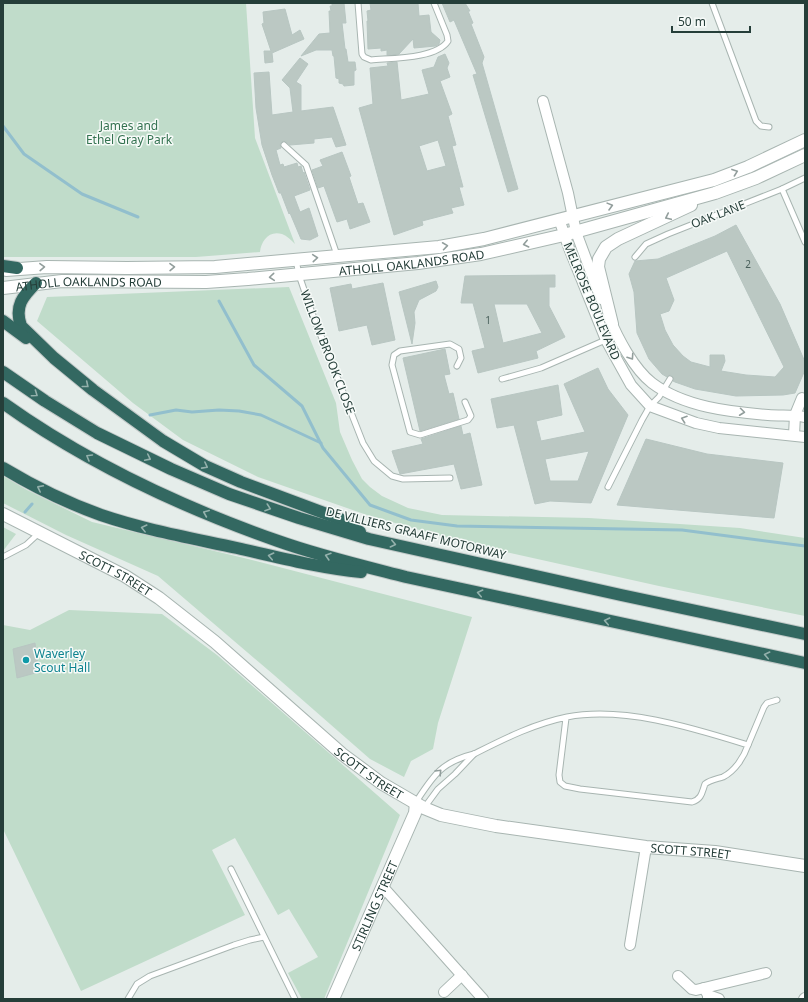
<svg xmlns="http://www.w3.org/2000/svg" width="808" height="1002" viewBox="0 0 808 1002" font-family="'Noto Sans',sans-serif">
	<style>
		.green { fill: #c0dcca }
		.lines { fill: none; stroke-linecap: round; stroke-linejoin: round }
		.stream { stroke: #92bfcd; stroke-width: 3 }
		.building { fill: #bbc8c3; stroke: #b8c6c2; fill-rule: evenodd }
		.service-casing { stroke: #a8b5b1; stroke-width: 7 }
		.minor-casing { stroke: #a8b5b1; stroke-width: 12 }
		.tertiary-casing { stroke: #a8b5b1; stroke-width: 14 }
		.motorway-casing { stroke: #c2c9c8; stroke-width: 14 }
		.service { stroke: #fff; stroke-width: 5 }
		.minor { stroke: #fff; stroke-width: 10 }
		.tertiary { stroke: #fff; stroke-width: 12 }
		.motorway { stroke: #336861; stroke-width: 12 }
		.oneway { stroke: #929e9c }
		.oneway2 { stroke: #94b1ac }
		.culture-dot { fill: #0f9aa8; stroke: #f6faf8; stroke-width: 1.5 }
		.labels { text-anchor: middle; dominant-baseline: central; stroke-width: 3; stroke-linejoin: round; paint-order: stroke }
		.number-label { font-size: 10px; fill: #4a605c }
		.park-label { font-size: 12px; fill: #337250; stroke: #f6faf8 }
		.street-label { font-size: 12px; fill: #253e39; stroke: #f6faf8 }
		.culture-label { font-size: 12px; fill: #0d838f; stroke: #f6faf8; text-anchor: start }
	</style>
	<rect width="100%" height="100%" fill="#e5edea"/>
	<!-- green -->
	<g class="green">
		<path d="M3,3h243l9,135 40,106c-4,-4 -8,-8 -13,-10 -13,-4 -21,7 -22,18l-64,5h-193z"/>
		<path d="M289,287l47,116 4,29 12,28 10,19 8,8 12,9 26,12 34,7 147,3 151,10 65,10v78l-146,-30 -190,-42 -102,-29 -109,-38 -75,-37 -50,-37 -96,-82 10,-24z"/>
		<path d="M3,476l24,14 65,32 152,36 228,59 -34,106 -5,26 -22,12 -7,16 -34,-18 -96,-84 -116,-99 -92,-41 -63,-32z"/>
		<path d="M3,527l13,7 -13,17z"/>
		<path d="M69,610l93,4 55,41 183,160 -76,184h-22l-14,-26 30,-16 -29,-48 -11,6 -43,-77 -23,12 33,65 -164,76 -78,-162v-204l27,5z"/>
	</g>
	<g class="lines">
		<!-- stream -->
		<g class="stream">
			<path d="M3,126l21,28 58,40 56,23"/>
			<path d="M219,301l35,64 48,41 21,42 47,57 41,15 46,6 225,4 123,16"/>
			<path d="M150,415l26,-5 16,2 27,-2 20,1 22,4 60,28"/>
			<path d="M25,512l7,-8"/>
		</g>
	</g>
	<!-- building -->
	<g class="building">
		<path d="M332,3h12l2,20h-4l3,26h1l2,13h7l1,8 -2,1v14l-10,1 -1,-2 -4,-1v-4l-3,-1 -2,-22h-1l-1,-6h-16l-15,6 18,-22 11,-1 -1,-22h2l-1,-5h2z"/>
		<path d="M370,3h48l1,13 10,-1 2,17 9,8 -1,4 -3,2 -22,2 -1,-9 -14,15 -9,1h-3v-5l-6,1v-3l-13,1 -1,-28h1l-1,-10 4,-1z"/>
		<path d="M442,3h23l5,8h-2l5,12 -2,1 13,33 -2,6 36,126 -10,3 -35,-117 4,-1 -23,-54 -4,2z"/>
		<path d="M285,9l7,26 8,-5 4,9 -32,14 1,9 -8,1 -1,-12h7l-9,-27 2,-1 -1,-11z"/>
		<path d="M445,54l4,9 -2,5 3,9 -10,4 12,33 -4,2 8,29 -4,1 11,41h-4l5,18 -13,3 2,5 -31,8 1,4 -29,10 -35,-127 14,-4 -3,-36 18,-2 -1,-3 10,-1 4,38 28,-6 -7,-24 12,-3 4,-10zM438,140l8,26 -19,5 -8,-25z"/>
		<path d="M300,58l8,6 -12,18 5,3v26l32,-4 13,38 -10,2 -4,-10 -18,2v4l-24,2 -4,-3 -3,-1 -3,3 1,4 -5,2 4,15 3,-1 1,3 13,-4 1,4 3,-1 2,7 1,-1 6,18 -16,6 6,16 9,-4 9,28 -8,4 -9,-1 -11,-26 -1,1 -8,-21h-2l-7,-18 -10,-30 -6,-37 -2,-35 15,-1 3,43 21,-3 -3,-24 -8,-8z"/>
		<path d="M342,152l9,24 -2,1 9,27 5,-1 7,19 -20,7 -3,-10 -10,3 -13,-36 -6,2 -6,-18 11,-4 -3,-6z"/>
		<path d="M736,225l44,79 25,58v8l-10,23 -12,2 -47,1 -41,-7 -20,-7 -2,-1 1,-2 -2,-3 -2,-1 -3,2 -5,-3 -13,-15 -12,-26 -3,-41 -5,-18 6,-13 23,-2 57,-23zM727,251l57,116 -9,10 -29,-2 -25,-4 4,-10 -1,-6h-14v12l-19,-5 -8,-6 -10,-11 -8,-15 -5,-16 9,-3 5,-11 -8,-22z"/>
		<path d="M555,275v12h-6v19l16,31 -29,14 2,7 -60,15 -6,-22 13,-3 -12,-45h-12l4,-27zM494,304h33l15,29 -39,10z"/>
		<path d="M436,281l2,6 -2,4 -17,9 -5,12 1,11 -3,21 -13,-52z"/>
		<path d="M383,283l12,57 -23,5 -5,-20 -28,6 -9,-43 21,-4 1,5z"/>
		<path d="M445,349l5,25 -6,1 5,19 4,-1 6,26 -39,12 -17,-73z"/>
		<path d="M598,368l10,21 20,26 -37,88 -41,-2 -15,3 -21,-79 -17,3 -6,-29 67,-14 4,30 -26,6 5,20 44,-9 -21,-48zM589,451l-11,30h-28l-5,-22z"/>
		<path d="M461,426l2,9 7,-2 12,52 -21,4 -7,-25 -54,10 -8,-23 31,-7 -2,-5z"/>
		<path d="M646,439l61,15 76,9 -9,55 -157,-13z"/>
		<path d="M35,643l4,29 -22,6 -4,-29z"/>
	</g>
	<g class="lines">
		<!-- service casing -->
		<g class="service-casing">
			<g id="service">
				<path d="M358,3l4,51 2,3 7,3c21,-2 65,-1 77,-19l-1,-6 -13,-32"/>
				<path d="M712,3l44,118 5,5 8,1"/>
				<path d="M284,145l22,20 31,90"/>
				<path d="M782,189l23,53"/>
				<path d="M635,257l11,-13 22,-10 114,-45 23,-11"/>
				<path d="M296,260l3,15 13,38 51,130 11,18 18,15 11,3 47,-1"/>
				<path d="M457,366l4,-8 -2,-9 -9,-5 -50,7 -6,4 -2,10 18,67 10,3 48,-15 3,-4 -6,-14"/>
				<path d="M502,379l39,-11 76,-33"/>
				<path d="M608,487l34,-67 8,-14 9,-9 11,-18"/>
				<path d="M3,557l23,-12 13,-12"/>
				<path d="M748,745l16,-38 3,-4 10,-3"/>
				<path d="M416,802c17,-26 25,-40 58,-48 30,-15 59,-30 93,-37 57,-11 126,11 181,28 -4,12 -13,26 -25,32 -6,2 -13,3 -18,7 -3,8 -3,15 -13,18l-112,-13 -15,-3 -5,-4 -1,-7 7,-57"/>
				<path d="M424,808l14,-19 17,-15 19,-20"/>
				<path d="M231,869l64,130"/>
				<path d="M128,999l9,-15 13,-8 84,-31 16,-5 14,-3"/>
			</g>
		</g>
		<!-- minor casing -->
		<g class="minor-casing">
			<g id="minor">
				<path d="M543,101l25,92 8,39 25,67"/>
				<path d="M559,219l10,29 37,92 25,45 19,21 46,17 23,5 86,9"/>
				<path d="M609,317c9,22 25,52 43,66 32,24 78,29 116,32 13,1 25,0 37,2"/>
				<path d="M794,435l1,-20 7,-17"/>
				<path d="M383,887l100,112"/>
				<path d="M630,945l16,-98"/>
				<path d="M678,976l14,13 4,1 70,-17"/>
				<path d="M704,988l4,7v4"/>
				<path d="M444,992l18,-17"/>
				<path d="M708,995l11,4"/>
				<path d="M804,999l1,-1"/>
			</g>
		</g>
		<!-- tertiary casing -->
		<g class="tertiary-casing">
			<g id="tertiary">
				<path d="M6,270l41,-3 80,1 88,-1 224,-20 45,-8 230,-59 34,-13 57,-27"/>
				<path id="s1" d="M3,288l59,-7 144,1 42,-3 170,-16 63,-9 83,-19 151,-42 41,-15 49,-23"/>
				<path d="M612,324l-14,-57 1,-8 7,-12 12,-8 73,-34"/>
				<path id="s2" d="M3,514l122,62 34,22 56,44 127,112 39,29 43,25 17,7 55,11 150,21 69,5 90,14"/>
				<path id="s3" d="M333,999l82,-186 1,-10"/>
			</g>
		</g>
		<!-- motorway casing -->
		<g class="motorway-casing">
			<g id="motorway">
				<path d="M3,266l14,2"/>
				<path d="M36,283c-13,13 -22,23 -15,43l33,32 39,32 70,51 42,25 36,16 99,37 20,13"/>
				<path d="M3,321l23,17"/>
				<path d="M3,372l42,29 52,32 74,36 58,25 70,24 70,21 252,56 184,39"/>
				<path d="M3,403c84,60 178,104 275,138 42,15 85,25 128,36l399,86"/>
				<path d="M3,468c30,18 64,35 98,47 44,15 90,23 136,33 41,9 82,20 124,24"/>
			</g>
		</g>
		<!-- service -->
		<use href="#service" class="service"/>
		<!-- minor -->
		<use href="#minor" class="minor"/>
		<!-- tertiary -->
		<use href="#tertiary" class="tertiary"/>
		<!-- motorway -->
		<use href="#motorway" class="motorway"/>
	</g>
	<!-- one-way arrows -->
	<defs><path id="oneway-chevron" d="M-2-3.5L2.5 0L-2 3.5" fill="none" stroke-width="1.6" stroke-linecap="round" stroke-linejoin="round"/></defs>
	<g class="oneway">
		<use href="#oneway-chevron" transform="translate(735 172) rotate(-20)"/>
		<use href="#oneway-chevron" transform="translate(610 206) rotate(-15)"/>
		<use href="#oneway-chevron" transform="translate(668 217) rotate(155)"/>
		<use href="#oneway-chevron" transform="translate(526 244) rotate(167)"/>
		<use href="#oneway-chevron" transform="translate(445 246) rotate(-8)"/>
		<use href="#oneway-chevron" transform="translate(315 258) rotate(-5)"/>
		<use href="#oneway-chevron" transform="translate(42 267) rotate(-2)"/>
		<use href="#oneway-chevron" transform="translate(172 267) rotate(-1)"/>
		<use href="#oneway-chevron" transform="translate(272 277) rotate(175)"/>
		<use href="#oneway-chevron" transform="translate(631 357) rotate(56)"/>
		<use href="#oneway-chevron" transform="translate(742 412) rotate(7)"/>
		<use href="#oneway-chevron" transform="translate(684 419) rotate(-161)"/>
		<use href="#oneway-chevron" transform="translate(439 772) rotate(-46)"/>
	</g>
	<g class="oneway2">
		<use href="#oneway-chevron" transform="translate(86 385) rotate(39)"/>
		<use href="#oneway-chevron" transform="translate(35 394) rotate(35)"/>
		<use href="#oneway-chevron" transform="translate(89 457) rotate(-150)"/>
		<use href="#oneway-chevron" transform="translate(148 458) rotate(26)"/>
		<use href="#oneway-chevron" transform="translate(205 466) rotate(28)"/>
		<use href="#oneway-chevron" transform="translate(40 488) rotate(-153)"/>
		<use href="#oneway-chevron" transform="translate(268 508) rotate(19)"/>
		<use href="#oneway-chevron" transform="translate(206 513) rotate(-157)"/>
		<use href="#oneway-chevron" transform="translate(144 528) rotate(-166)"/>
		<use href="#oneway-chevron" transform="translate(393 544) rotate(13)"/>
		<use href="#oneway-chevron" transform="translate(271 556) rotate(-168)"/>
		<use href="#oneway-chevron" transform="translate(328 556) rotate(-163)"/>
		<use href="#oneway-chevron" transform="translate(480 593) rotate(-168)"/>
		<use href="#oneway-chevron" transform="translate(607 621) rotate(-168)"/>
		<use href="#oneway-chevron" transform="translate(767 655) rotate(-168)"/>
	</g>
	<!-- markers -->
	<circle class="culture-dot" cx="26" cy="660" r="4"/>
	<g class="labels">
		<!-- number labels -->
		<g class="number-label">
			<text x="748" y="264">2</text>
			<text x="488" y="320">1</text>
		</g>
		<!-- park labels -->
		<g class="park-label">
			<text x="129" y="125">James and<tspan x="129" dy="14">Ethel Gray Park</tspan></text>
		</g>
		<!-- street labels -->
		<g class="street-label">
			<text transform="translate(718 214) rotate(-21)">OAK LANE</text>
			<text stroke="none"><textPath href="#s1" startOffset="410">ATHOLL OAKLANDS ROAD</textPath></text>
			<text stroke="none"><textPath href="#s1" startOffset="86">ATHOLL OAKLANDS ROAD</textPath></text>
			<text transform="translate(592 301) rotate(67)">MELROSE BOULEVARD</text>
			<text transform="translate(328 352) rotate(69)">WILLOW BROOK CLOSE</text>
			<text transform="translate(416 533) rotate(14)">DE VILLIERS GRAAFF MOTORWAY</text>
			<text stroke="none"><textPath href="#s2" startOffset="127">SCOTT STREET</textPath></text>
			<text stroke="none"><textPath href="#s2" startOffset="451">SCOTT STREET</textPath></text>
			<text stroke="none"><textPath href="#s2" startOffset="787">SCOTT STREET</textPath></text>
			<text stroke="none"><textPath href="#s3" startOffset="102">STIRLING STREET</textPath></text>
		</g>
		<!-- culture labels -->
		<g class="culture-label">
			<text x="34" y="653">Waverley<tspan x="34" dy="14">Scout Hall</tspan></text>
		</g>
	</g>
	<!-- border -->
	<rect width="808" height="1002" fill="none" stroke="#253e39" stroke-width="8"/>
	<!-- scale -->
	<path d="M672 26v6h78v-6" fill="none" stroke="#253e39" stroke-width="2"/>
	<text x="678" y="26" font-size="12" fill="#253e39" stroke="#f6faf8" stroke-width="3" paint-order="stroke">50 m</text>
</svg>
